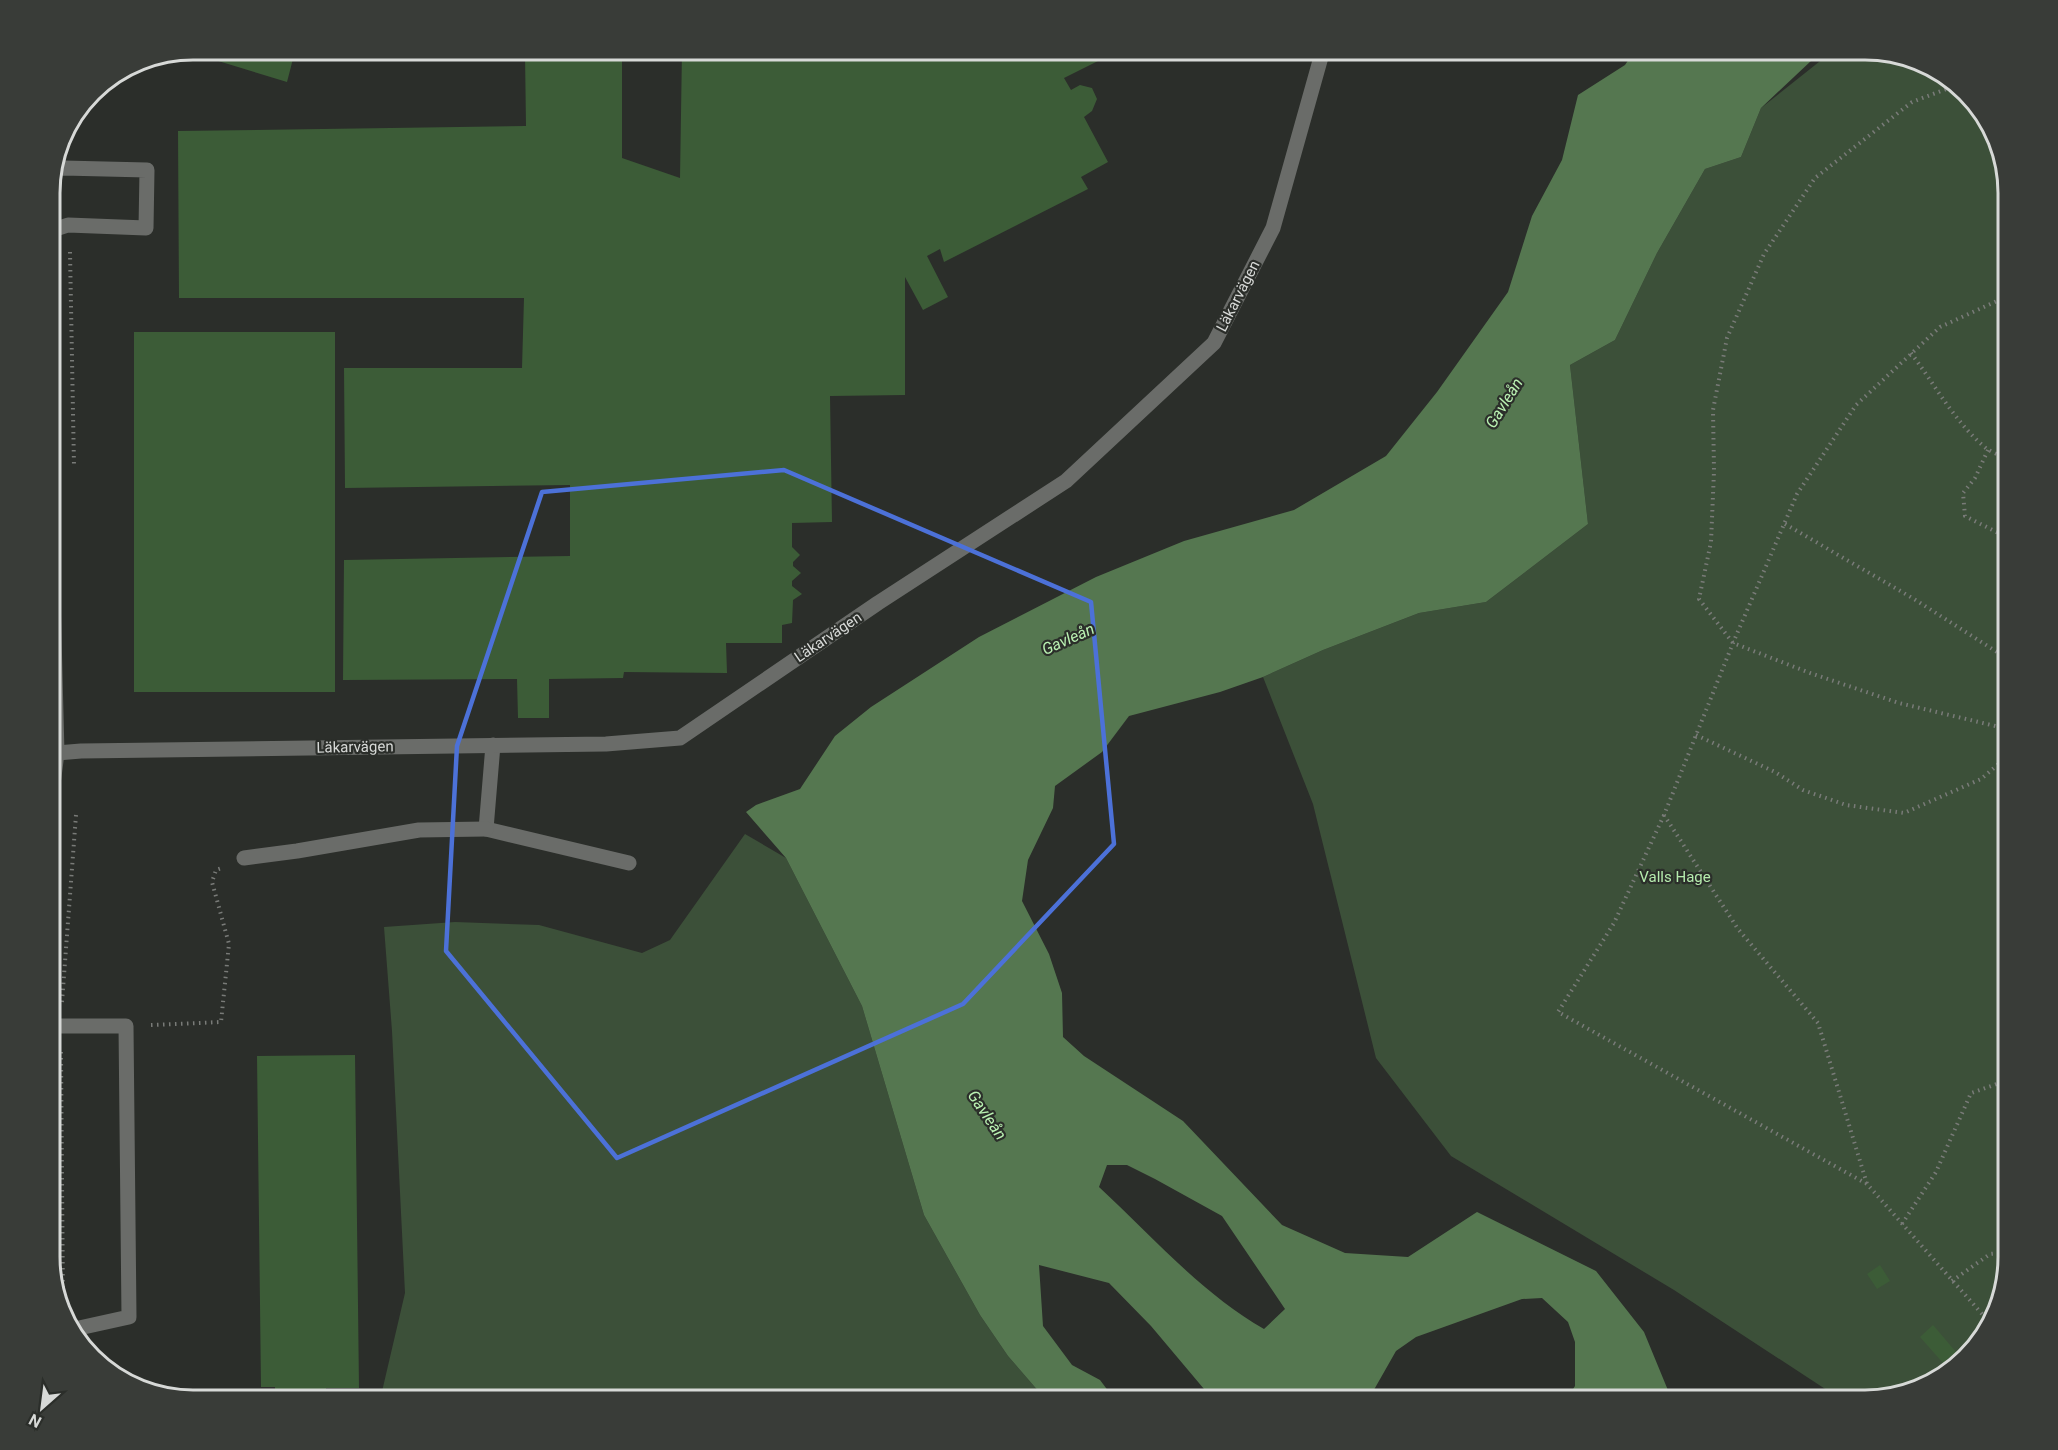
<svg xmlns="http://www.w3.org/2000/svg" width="2058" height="1450" viewBox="0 0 2058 1450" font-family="Roboto,sans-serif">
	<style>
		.green { fill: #3c5039 }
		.water { fill: #557750; fill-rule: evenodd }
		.building { fill: #3c5c37 }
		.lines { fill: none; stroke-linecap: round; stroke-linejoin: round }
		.path { stroke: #797b78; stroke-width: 4; stroke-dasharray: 1.5 4.5; stroke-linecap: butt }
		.minor { stroke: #6a6c69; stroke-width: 15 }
		.marked { fill: none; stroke: #4c71d8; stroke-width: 4.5; stroke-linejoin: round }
		.labels { text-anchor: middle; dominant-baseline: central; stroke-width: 4.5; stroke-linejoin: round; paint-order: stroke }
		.street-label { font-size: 15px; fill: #d7d9d7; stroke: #2b2e2a }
		.park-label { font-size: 15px; fill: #b5ebad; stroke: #2b2e2a }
		.water-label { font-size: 16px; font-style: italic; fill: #baf1b2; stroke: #2b2e2a }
		.rim { fill: none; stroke: #d7d9d7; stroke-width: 3 }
	</style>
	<rect width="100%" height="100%" fill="#2b2e2a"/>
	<!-- green -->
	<g class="green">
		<path d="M1834,50h31l46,7 41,22 42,50 14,64v1064l-7,46 -22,41 -50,42 -64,14h-23l-168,-110 -223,-134 -75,-98 -63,-254 -50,-127 60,-27 96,-37 67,-11 102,-78 -18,-159 45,-25 42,-87 48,-84 36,-12 20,-49z"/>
		<path d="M745,834l41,24 76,148 62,209 56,100 28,41 38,44h-666l25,-107 -13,-262 -8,-104 71,-5 84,3 103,28 28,-13z"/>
	</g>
	<!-- water -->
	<path class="water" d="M1635,50h192l-15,10 -51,48 -20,49 -36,12 -48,84 -42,87 -45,25 18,159 -102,78 -67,11 -96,37 -60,27 -43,15 -91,24 -27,36 -47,34 -2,22 -25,52 -6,41 27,53 13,39 1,44 21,19 99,65 99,104 63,28 63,4 69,-45 119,59 48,61 28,68h-106l9,-14v-44l-7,-20 -26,-24 -20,1 -106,38 -20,14 -25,44 4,5h-171v-11l-53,-63 -42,-43 -70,-18 4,61 29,39 28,15 15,20h-69l-38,-44 -28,-41 -56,-100 -62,-209 -76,-148 -40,-46 10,-7 44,-16 35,-53 36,-29 108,-70 117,-60 88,-36 110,-31 92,-54 51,-64 71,-100 24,-76 30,-56 16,-65 47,-30zM1107,1165h20l28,14 67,37 63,93 -21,20c-63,-36 -112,-93 -165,-142z"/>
	<!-- building -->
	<g class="building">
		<path d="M192,50h430v108l58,20 2,-128h438l-56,28 7,12 9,-5 12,3 5,11 -5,12 -8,6 24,45 -27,15 7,12 -144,73 -4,-13 -13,7 21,41 -25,13 -18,-33v118l-75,1 2,126 -40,1v24l8,8 -7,7v4l8,7 -9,8v5l10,8 -9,6 -1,23 -10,2v18h-56l1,30 -103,-1 -1,6 -74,1v39h-31l-1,-39 -174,1 1,-120 226,-4v-71l-225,3 -1,-120h178l2,-70h-345l-1,-167 348,-5 -1,-72 -206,3 -25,-2 -7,27 -95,-29z"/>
		<rect x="134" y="332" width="201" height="360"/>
		<path d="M355,1055l4,333h-33v12h-51v-13h-14l-4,-331z"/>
		<path d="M1880,1265l10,16 -13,8 -10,-15z"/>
		<path d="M1933,1325l23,27 -13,11 -23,-26z"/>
	</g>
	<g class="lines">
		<!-- path -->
		<g class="path">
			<path d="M1957,85l-45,17 -97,76 -51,76 -37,84 -14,72 1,61 -3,71 -12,57 34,44 77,30 89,30 109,26"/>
			<path d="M70,252l4,214"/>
			<path d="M1911,353c24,32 45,71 76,96 6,4 15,7 21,10"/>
			<path d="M1988,450l-13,28 -12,15 2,23 43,22"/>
			<path d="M1785,524l129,75 94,60"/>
			<path d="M1696,735l79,37 28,18 43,15 58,8 77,-34 27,-23"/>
			<path d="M1664,815l-50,108 -56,89 309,172"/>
			<path d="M62,1002l14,-187"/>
			<path d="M151,1025l70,-3 8,-78 -17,-62 4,-12 6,-2"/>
			<path d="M61,1052l2,253"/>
			<path d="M1902,1224l34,-52 35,-79 37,-13"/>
			<path d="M1952,1281l38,-27 18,-2"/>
			<path d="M1990,1323l-123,-139 -49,-161 -80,-94 -74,-114 69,-172 64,-149 59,-89 84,-78 68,-31"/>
		</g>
		<!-- minor -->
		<g class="minor">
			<path d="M50,231l18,-6 78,3 1,-58 -84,-2 -9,1"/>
			<path d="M493,745l-7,84 143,34"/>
			<path d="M57,753l24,-2 525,-7 74,-6 198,-135 188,-122 148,-138 59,-115 50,-178"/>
			<path d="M50,808l7,-55 -7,-276"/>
			<path d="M244,858l53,-7 122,-21 67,-1"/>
			<path d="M50,1026h76l3,291 -59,13"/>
		</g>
	</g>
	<!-- marked area -->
	<path class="marked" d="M784,470l307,132 23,242 -151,160 -346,154 -171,-207 11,-205 85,-254z"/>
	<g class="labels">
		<!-- street labels -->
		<g class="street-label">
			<text transform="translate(1238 296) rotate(-63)">Läkarvägen</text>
			<text transform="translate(828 637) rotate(-34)">Läkarvägen</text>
			<text transform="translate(355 747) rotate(-1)">Läkarvägen</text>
		</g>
		<!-- park labels -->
		<g class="park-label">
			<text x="1675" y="877">Valls Hage</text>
		</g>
		<!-- water labels -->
		<g class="water-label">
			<text transform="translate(1504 403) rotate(-58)">Gavleån</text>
			<text transform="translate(1068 639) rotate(-24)">Gavleån</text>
			<text transform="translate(987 1115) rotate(56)">Gavleån</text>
		</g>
	</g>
	<!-- crop -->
	<path d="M0 0H2058V1450H0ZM193 60H1865A133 133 0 0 1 1998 193V1257A133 133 0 0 1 1865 1390H193A133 133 0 0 1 60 1257V193A133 133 0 0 1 193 60Z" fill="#393c38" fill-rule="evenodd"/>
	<path class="rim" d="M193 60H1865A133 133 0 0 1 1998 193V1257A133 133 0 0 1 1865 1390H193A133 133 0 0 1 60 1257V193A133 133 0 0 1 193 60Z"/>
	<!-- north arrow -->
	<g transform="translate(42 1408) rotate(208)" stroke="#2b2e2a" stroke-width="4.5" paint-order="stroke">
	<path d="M0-4.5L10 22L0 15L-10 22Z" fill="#d7d9d7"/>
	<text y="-9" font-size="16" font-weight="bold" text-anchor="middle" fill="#d7d9d7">N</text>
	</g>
</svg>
